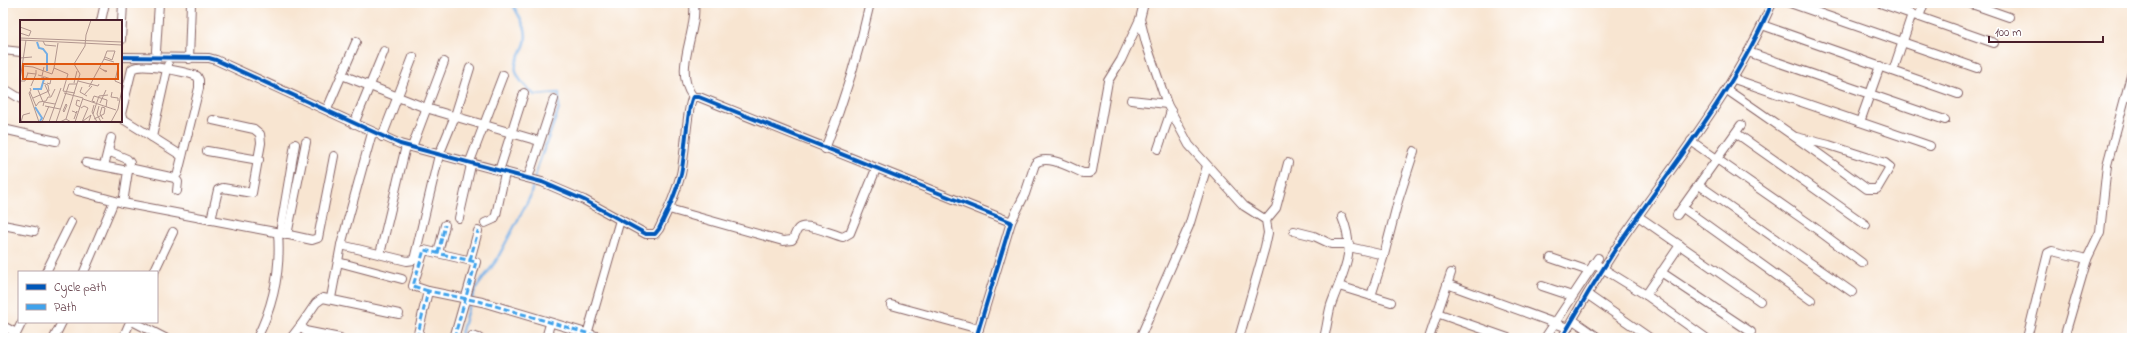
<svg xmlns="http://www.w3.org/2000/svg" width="2135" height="341" viewBox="0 0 2135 341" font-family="'Indie Flower',sans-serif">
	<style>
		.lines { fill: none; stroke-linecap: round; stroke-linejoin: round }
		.stream { stroke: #74aee5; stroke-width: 2.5 }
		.street-casing { stroke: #876465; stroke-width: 10 }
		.street { stroke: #fff; stroke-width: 8 }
		.quiet { stroke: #40a2eb; stroke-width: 3; stroke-dasharray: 6 3; stroke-linecap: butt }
		.cycleway-casing { stroke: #fff; stroke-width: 6 }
		.cycleway { stroke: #0057b8; stroke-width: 4 }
		.inset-river { fill: none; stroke: #74aee5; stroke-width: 2 }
		.inset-road { fill: none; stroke: #b2968f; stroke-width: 1 }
		.view { fill: #e0560e; fill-opacity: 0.15; stroke: #e0560e; stroke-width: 2 }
		.inset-edge { fill: none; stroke: #4a1f2b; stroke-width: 2 }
	</style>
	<rect width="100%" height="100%" fill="#fff"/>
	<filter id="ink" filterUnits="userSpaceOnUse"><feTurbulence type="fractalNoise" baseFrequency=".025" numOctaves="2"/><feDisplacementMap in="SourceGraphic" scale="8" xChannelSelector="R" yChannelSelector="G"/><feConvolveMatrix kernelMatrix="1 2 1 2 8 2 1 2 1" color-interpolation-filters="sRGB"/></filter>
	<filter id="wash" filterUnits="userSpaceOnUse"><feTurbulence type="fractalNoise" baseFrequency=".012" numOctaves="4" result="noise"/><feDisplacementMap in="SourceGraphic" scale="16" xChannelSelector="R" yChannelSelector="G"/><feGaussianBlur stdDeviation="0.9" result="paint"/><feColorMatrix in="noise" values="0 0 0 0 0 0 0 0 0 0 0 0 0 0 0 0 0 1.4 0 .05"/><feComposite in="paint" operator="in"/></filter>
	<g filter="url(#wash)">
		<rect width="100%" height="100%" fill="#f8e5d1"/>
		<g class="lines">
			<!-- stream -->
			<path class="stream" d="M460,338l9,-33 8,-18 19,-26 34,-64 8,-32 21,-56v-16l-24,2c-41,-34 -3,-37 -10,-66 -3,-9 -9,-18 -13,-26"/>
		</g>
	</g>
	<g filter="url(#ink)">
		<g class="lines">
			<!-- street casing -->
			<g class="street-casing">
				<g id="street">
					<path d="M1144,3l-4,16 6,24 21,61 22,41 55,61 22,14 2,13 -3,14 -26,91"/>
					<path d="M1790,3l187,65"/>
					<path d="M1880,3l114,40"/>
					<path d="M1969,3l40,14"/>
					<path d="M1919,17l5,-14"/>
					<path d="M101,21l4,-18"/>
					<path d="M1762,25l196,69"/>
					<path d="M121,40l2,-37"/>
					<path d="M3,50l18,2"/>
					<path d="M156,51l3,-48"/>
					<path d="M1748,52l197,68"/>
					<path d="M121,57l88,1 7,2 184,84 142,38 42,18 62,34h9l4,-5c9,-18 17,-36 22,-55 4,-16 6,-69 12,-77h6l312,125 -35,116"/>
					<path d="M189,59l2,-56"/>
					<path d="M168,65l-16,72 30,19"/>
					<path d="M1893,71l19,-57"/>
					<path d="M342,75l84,33 113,33"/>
					<path d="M1734,79l196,67"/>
					<path d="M3,88l18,11"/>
					<path d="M1727,90c47,32 94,65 140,99h10l13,-22 -5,-4 -56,-18 -33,-8"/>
					<path d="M693,97c-21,-27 5,-64 1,-94"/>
					<path d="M1131,100l36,4"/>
					<path d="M328,107l28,-65"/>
					<path d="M1860,122l20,-56"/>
					<path d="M354,124l30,-73"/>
					<path d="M3,129l53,12"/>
					<path d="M1736,133l130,92"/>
					<path d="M152,137l-29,-18 -2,-5 11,-45c9,-7 53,3 65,7l2,4v8l-21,85"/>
					<path d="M382,137l31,-80"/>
					<path d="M1691,141l116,81 55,41"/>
					<path d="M412,147l32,-85"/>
					<path d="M825,149c19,-48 34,-96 45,-146"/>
					<path d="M1158,149l13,-38"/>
					<path d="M108,151l19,8 3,4 -2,8"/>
					<path d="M207,151l52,9"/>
					<path d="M86,163l42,8 -5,32"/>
					<path d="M469,164l34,-89"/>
					<path d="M104,166l7,-28"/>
					<path d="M129,168l46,10 3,4 -1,9"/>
					<path d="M499,171l25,-78"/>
					<path d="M528,178l26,-79"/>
					<path d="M1699,185l153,107"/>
					<path d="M78,191l45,12 157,30 15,-89"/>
					<path d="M1683,208l128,92"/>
					<path d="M669,209l114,32 9,-1c3,-3 3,-8 6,-11 8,-8 35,6 45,8l7,-4 26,-64"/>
					<path d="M1677,215l64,-90"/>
					<path d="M1638,216l122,85"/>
					<path d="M459,218l12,-53"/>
					<path d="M211,220l7,-30 5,-2 29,5 9,-50 -1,-9 -6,-5 -41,-9"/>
					<path d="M1266,220l10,-12 12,-45"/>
					<path d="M1011,222l14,-28 10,-30c11,-11 36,4 48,9h6l3,-2 16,-90 13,-21 19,-41"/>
					<path d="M485,223l9,-4 2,-4 9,-42"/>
					<path d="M3,225l31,6"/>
					<path d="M1294,231l20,5 17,8h18"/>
					<path d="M280,233l32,7 6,-2 16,-82"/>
					<path d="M287,235l19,-93"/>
					<path d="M341,245l66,16 7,-1 25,-105 16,-39 15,-48"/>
					<path d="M1349,247l35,8 14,-54 16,-50"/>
					<path d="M438,253l7,-28"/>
					<path d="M380,254l26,-108"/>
					<path d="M1551,258l38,13"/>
					<path d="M470,260l8,-29"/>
					<path d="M338,262l64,17"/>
					<path d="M1594,263l52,32 60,43"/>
					<path d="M46,272l25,-50"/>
					<path d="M84,272l30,-71"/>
					<path d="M154,272l19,-40"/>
					<path d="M1661,272l90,60"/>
					<path d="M1447,284l121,44"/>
					<path d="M1339,286l52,16"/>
					<path d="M1542,286l30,10"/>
					<path d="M428,291l-15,-5 11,-36 52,12 -22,76"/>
					<path d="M1588,295l62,43"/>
					<path d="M1646,295l34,-50"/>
					<path d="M1371,296l13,-41"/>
					<path d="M331,298l10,-53 31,-112"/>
					<path d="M891,305l88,24"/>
					<path d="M1437,313l71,25"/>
					<path d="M1573,320l26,18"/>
					<path d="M134,322l31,16"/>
					<path d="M3,326l13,7"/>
					<path d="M472,336l7,2"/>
					<path d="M14,338l8,-16"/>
					<path d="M54,338l8,-16"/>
					<path d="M123,338l7,-16"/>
					<path d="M257,338c17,-34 24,-68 21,-105"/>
					<path d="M291,338l10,-13"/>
					<path d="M340,338l-35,-7 -4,-6 15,-22 7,-5 76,16"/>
					<path d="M417,338l11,-47 54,11 121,36"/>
					<path d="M546,338l4,-14"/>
					<path d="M586,338l34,-118"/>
					<path d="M1140,338l49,-112 18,-60"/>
					<path d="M1324,338c3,-11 4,-23 7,-33 12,-34 26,-51 11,-88"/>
					<path d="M1429,338l22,-65"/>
					<path d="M1545,338l53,-80"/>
					<path d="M1562,338c19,-34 39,-67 60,-99 53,-77 113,-149 150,-236"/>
					<path d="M2027,338l21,-85 4,-2 35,8"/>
					<path d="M2064,338l23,-79 13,-27 7,-67 25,-93"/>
				</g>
			</g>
			<!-- street -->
			<use href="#street" class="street"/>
			<!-- quiet -->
			<g class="quiet">
				<path d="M438,253l7,-28"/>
				<path d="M470,260l8,-29"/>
				<path d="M428,291l-15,-5 11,-36 52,12 -22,76"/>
				<path d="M417,338l11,-47 54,11 121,36"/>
			</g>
			<!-- cycleway casing -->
			<g class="cycleway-casing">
				<g id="cycleway">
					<path d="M121,57l88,1 7,2 184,84 142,38 42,18 62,34h9l4,-5c9,-18 17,-36 22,-55 4,-16 6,-69 12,-77h6l312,125 -35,116"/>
					<path d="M1562,338c19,-34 39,-67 60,-99 53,-77 113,-149 150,-236"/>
				</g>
			</g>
			<!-- cycleway -->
			<use href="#cycleway" class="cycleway"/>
		</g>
	</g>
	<!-- overview -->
	<g transform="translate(20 20)">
		<rect width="102" height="102" fill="#f8e5d1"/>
		<path class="inset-river" d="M17,22l2,6 4,1 4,5v17M13,69h8l3,-10M15,87l7,11 -2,3"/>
		<path class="inset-road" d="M0,7l11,4 -2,5 -9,-3M0,18l102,4M0,20l102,5M23,21l2,4 11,1M85,37l7,3 3,-9M0,38l12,-1M84,39l3,-8h8M99,43l-4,18 7,3M3,46l10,1 19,7 2,-6 14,6 -5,17 12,2M34,48l4,-25M80,48l6,4 1,-1 -4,-1M7,53l9,1v-4M18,55l4,1 2,-9M24,57l-2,2v-2h3l6,2 -1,5 -3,-1M0,60l6,-40M0,61h5l3,-8M58,61l20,5 1,-2M54,63l3,-12M25,65l5,11M11,66l5,-12M62,67l-2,5 7,4M69,67l15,-28 10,3M10,68l1,2 -2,3 10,29M18,70l5,12M10,72l6,14 3,-4 7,-1 2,-4h3l4,-8M92,72l-1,5 7,1v3M44,73l19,5 -8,24M64,75l8,-9M13,78l16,-7 -1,-6 -5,-2M63,79l33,11M60,81l-3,-1 -1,5 4,2M75,82l-3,-1 2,-5 13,4 -1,7M80,83l6,-13M46,84l1,1 -3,7 -1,-1zM74,85l-2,7 5,10M23,86l1,-4 11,2M25,86l15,3M79,86l-2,8 4,8M82,87l-2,7 3,5M61,88l3,-2 4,2 -6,14M52,91l3,1 1,1 1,-2 -3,8M73,94l6,-18 9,-1M46,99l14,-45 -6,-10 11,-18 1,-11 5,-15M74,99l10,-5 1,-6 -3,-1M63,101l8,-6 -2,6M1,102l2,-7 7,-2M22,102l7,-16M29,102l12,-34M36,102l13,-38h8M40,102l6,-3 5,3M91,102l7,-13 4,-20"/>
		<path class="view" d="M3,44h95v15h-95z"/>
		<rect width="102" height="102" class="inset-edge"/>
	</g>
	<!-- margin -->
	<rect width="2135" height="341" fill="none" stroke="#fff" stroke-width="16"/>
	<!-- legend -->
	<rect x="18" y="271" width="140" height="52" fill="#ffffff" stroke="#b7a5aa"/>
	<rect x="26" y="284" width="20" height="6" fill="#0057b8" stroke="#b7a5aa"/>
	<text x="54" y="291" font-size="12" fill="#4a1f2b">Cycle path</text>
	<rect x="26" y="304" width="20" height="6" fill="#40a2eb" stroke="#b7a5aa"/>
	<text x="54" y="311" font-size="12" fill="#4a1f2b">Path</text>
	<!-- scale -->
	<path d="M1989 36v6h114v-6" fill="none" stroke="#4a1f2b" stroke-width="2"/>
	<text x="1995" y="36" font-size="12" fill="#4a1f2b" stroke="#ffffff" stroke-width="3" paint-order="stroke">100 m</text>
</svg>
